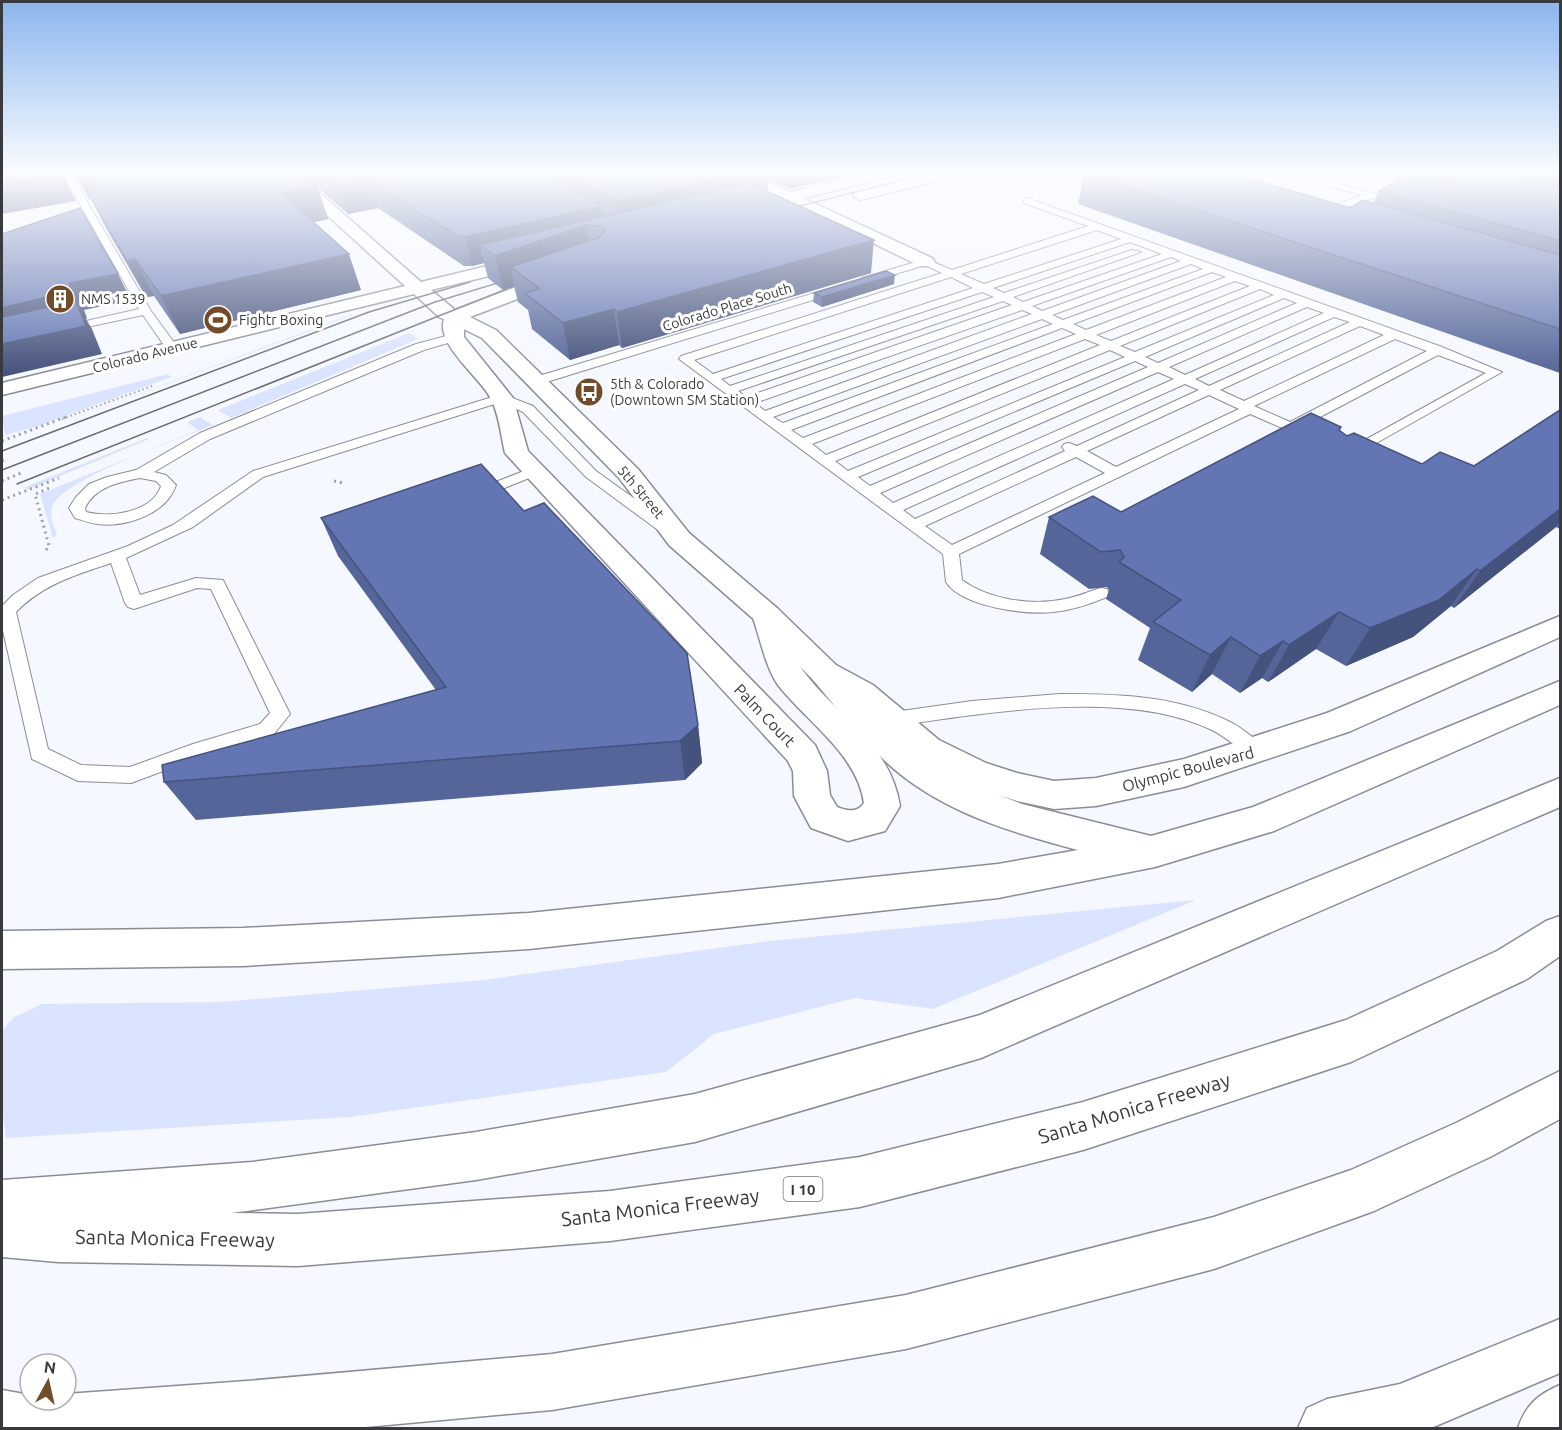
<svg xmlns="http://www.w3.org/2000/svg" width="1562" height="1430" viewBox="0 0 1562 1430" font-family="Ubuntu,sans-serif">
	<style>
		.green { fill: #dbe4ff }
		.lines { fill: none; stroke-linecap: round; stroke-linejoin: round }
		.lane-casing { stroke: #8a8d95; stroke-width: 2 }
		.street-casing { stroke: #8a8d95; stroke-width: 3 }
		.secondary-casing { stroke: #8a8d95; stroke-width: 3 }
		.highway-casing { stroke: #8a8d95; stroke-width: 3 }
		.path-far1 { stroke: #9fa1a7; stroke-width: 2; stroke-dasharray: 1.5 3; stroke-linecap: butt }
		.path { stroke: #9fa1a7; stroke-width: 3; stroke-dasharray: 2 4; stroke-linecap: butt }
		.lane { fill: #fff; fill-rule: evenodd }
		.street { fill: #fff; fill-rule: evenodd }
		.secondary { fill: #fff; fill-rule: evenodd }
		.highway { fill: #fff; fill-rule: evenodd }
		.tram { stroke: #696b6f; stroke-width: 1.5 }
		.wall { fill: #556599 }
		.shaded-wall { fill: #45527d }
		.building { fill: #6375b2; stroke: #45527d; stroke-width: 1.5 }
		.labels { text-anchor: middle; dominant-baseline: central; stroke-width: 6; stroke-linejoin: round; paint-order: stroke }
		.far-poi-label { font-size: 14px; fill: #393a3e; stroke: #fff; text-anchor: start }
		.far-street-label { font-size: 14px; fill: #393a3e; stroke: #fff }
		.shield { fill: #fff; stroke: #747578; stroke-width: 1.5 }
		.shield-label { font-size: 15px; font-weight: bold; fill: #393a3e }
		.street-label { font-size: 16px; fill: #393a3e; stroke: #fff }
		.near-street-label { font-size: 20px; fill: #393a3e; stroke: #fff }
	</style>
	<rect width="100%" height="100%" fill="#f5f8ff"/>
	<!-- green -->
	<g class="green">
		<path d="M352,314l1,1 -305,113z"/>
		<path d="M409,333l9,6 -187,79 -13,-8z"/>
		<path d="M168,374l3,3 -132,49 -34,9 -3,-19z"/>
		<path d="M200,417l13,8c-32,14 -150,53 -161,82 -3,9 2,19 5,27l-4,4 -13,-44 158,-64 -11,-8z"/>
		<path d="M147,438l2,1 -122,51 -2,-3z"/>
		<path d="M1196,900l-263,109 -78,-11 -141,36 -48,38 -316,45 -344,21 -4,-29v-78l12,-14 28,-13 178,-2 263,-22 287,-39z"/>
	</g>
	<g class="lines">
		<!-- lane casing -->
		<g class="lane-casing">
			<g id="lane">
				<path d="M63,174h8l80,137 27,37 -2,3h-8l-25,-36 -79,17 -6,-3 6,-3 75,-17z"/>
				<path d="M1309,176l95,25 1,2 -4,3 -29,-8 -51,19h-6v-4l47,-18 -56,-14v-4z"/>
				<path d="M1027,198l415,149 60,25 -152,86 -5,-1 -2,-3 2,-3 141,-78 -48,-18 -137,72 18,10 -2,3 -5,1 -62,-27 -291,140 3,26c27,20 71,26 103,19 13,-2 24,-8 36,-11l6,1 2,4 -2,4c-17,7 -35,13 -53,15 -28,3 -92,-5 -108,-30l-3,-28 -264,-195 2,-3 261,-83 -17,-8 -59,18 -5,-3 1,-2 64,-19 26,11 136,-44 -64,-23v-4zM1097,230l24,9 -137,45 -23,-10zM1130,242l32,12 -139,48 -10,-5 128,-45 -9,-2 -128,43 -11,-5zM1171,257l10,4 -139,50 -10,-5zM1191,264l12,5 -140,51 -11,-5zM1212,272l14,5 -140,53 -13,-6zM951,277l22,11 -260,86 -19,-14zM1235,281l15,5 -139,55 -15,-6zM1260,289l14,6 -139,57 -15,-6zM982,292l12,5 -264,89 -9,-7zM1284,298l13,5 -139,60 -13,-6zM1003,301l9,4 -266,92 -8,-6zM1307,307l17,6 -139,62 -16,-8zM1022,310l10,4 -267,97 -10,-8zM1334,317l16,5 -141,64 -14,-7zM1042,319l11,5 -270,99 -10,-6zM1360,326l24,9 -140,66 -24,-11zM1062,328l14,6 -273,104 -12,-8zM1085,339l15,6 -274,110 -14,-11zM1395,339l32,12 -137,71 -36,-16zM1110,350l15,7 -277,114 -13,-10zM1135,361l13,6 -278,119 -12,-9zM1158,372l16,7 -281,124 -13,-10zM1185,384l14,6 -122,56 -8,-3 -5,1 -2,3 3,4 -150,68 -12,-9zM1209,395l30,14 -123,58 -29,-16zM1076,457l29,16 -153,72 -27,-19z"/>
				<path d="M838,286l4,1v4l-302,93h-8l-2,-3 2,-3z"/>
				<path d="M454,334l4,2v4l-34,10 -214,89 -56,33 12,3 10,10c-9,29 -51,43 -79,39 -7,-1 -15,-4 -22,-6l-6,-10 7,-11 13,-13 18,-7 29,-7 64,-37 216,-89zM140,478l16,3 5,5c-9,27 -52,32 -75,26l-1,-4c10,-21 34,-26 55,-30z"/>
				<path d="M502,394l31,12 63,65 78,56 2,3 -2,3h-12l-76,-56 -63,-65 -22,-10 -238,75 -70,50 -67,31 14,37 56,-17 27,2 67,134 -16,20 -68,21 -75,28 -53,-2 -46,-22 -30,-133v-20l11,-11 25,-17 90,-32 45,-21 80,-54zM111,563l14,40 3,4 6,2 63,-21 14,1 59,124 -10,11 -67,20 -63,23 -49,-2 -33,-16 -32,-137c27,-28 60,-37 95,-49z"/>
				<path d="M534,467l7,4 -2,3 -59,24h-10l-2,-3 2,-3z"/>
				<path d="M1060,694c56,0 114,1 166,26 14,6 26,17 38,26l3,5 -3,5 -7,3 -7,-3c-12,-8 -24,-19 -38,-26 -88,-42 -224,-17 -318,-4l-7,-2 -3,-5 3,-5 7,-2 78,-11z"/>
			</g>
		</g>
		<!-- street casing -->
		<g class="street-casing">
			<g id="street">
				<path d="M731,174h20l181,84 3,4 -3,4h-12z"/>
				<path d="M454,311l7,2 3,4v20l49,61 15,53 287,294 12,26 3,24 7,12c10,4 20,6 27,-4 -7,-49 -57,-81 -86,-118 -13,-19 -18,-48 -26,-70l5,-7 10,-3 10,3c13,19 14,46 27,64 35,46 86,72 96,134l-15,25 -37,10 -37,-13 -17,-32 -1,-25 -5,-10 -283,-308c-4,-17 -6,-39 -14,-54 -11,-23 -63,-59 -44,-86z"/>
			</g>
		</g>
		<!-- secondary casing -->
		<g class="secondary-casing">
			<g id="secondary">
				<path d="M282,174h16l123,108 108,-26 6,1 3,4 -3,4 -104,25 24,20 98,-37h12l3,4 -3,4 -95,36 26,13 142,139 51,64 88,75 59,57 37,20 66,55 47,23 31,10 37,8 42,-3 88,-19 143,-46 233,-97v21l-209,94 -167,56 -88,19 -42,3 -37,-8 -55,-18 -47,-25 -64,-57 -37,-20 -57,-59 -88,-77 -49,-66 -138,-141 -43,-21 -25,-23 -412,101v-12l403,-97z"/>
				<path d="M864,174h27l-2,3 -150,37 -8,-5 3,-3z"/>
				<path d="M928,174h26l-2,3 -92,23 -7,-4 2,-3z"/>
			</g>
		</g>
		<!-- highway casing -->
		<g class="highway-casing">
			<g id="highway">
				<path d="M825,662l11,3 40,45 43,41 53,33 50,20 129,32 102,-29 307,-126v24l-286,126 -119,36 -157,31 -469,51 -286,17 -241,3v-38l241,-3 286,-15 469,-49 80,-14c-65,-17 -132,-37 -184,-81 -30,-26 -55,-58 -80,-88l-5,-8 5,-8z"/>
				<path d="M1560,778v29l-579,251 -286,84 -219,38 -245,33 67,1 312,-23 250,-34 223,-55 263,-82 151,-69 49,-30 14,-5v40l-33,23 -176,83 -268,88 -223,57 -250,34 -312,25 -240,-4 -56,-5v-77l250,-18 224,-30 219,-38 285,-79z"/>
				<path d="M1560,1071v48l-70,38 -116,54 -160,58 -308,80 -354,61 -197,18h-353v-38l28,5v5h36v-6l181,-13 305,-27 354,-59 308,-78 137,-47 105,-47z"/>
				<path d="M1560,1319v54l-129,55h-133l9,-20 20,-9 73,-15z"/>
				<path d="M1560,1385v43h-42c8,-23 19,-33 42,-43z"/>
			</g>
		</g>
		<!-- path-far1 -->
		<path class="path-far1" d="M62,419l93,-34"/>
		<!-- path -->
		<g class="path">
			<path d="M2,441l64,-24"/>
			<path d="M2,461l3,-1"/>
			<path d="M2,481l19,-8"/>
			<path d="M334,481l9,2"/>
			<path d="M2,500l57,-22"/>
			<path d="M46,550l3,-4 -14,-52 17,-7"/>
		</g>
		<!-- lane -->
		<use href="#lane" class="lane"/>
		<!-- street -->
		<use href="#street" class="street"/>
		<!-- secondary -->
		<use href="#secondary" class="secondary"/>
		<!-- highway -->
		<use href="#highway" class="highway"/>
		<!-- tram -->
		<g class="tram">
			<path d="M784,210l143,-36"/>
			<path d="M2,451l367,-139 101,-30"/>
			<path d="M2,470l433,-168 76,-23"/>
			<path d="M17,484l502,-200"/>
		</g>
	</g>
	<!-- wall -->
	<g class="wall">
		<path d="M74,174h777l-62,15 -21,-10v13l103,81 -249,75 -3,-3 -49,15 -38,-31 -4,-19 -10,-8 -4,-16 -11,4 -15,-12 -4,-15 -12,3h-8l-86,-58 -30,6 -30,-26 10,31 -15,3 48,68 -181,44 -26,-38 -8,1 -40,-69 -15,-30 -2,1z"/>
		<path d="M1084,174h151l115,34 24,-5 5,-12 15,-9 3,-6 -6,-2h169v199l-482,-169z"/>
		<path d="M894,284l-72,23 -9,-5 1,-9z"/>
		<path d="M1560,410v119l-4,-2 -102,81 -3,-2 -38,31 -67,29 -30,-17 -48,33 -6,-4 -22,15 -28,-19 -20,18 -54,-32 12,-32 -44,-29 3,-9 -2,-3 -18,2 -49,-35 9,-37 72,-5 218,-81 8,5 75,28 52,2z"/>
		<path d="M321,518l377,207 4,38 -17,17 -489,40 -32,-38 272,-92 -98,-134z"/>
	</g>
	<!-- shaded-wall -->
	<g class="shaded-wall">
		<path d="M59,174h3l14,27 -74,13v-30z"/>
		<path d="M76,174h90l-63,22 -14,3z"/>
		<path d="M739,174h29v20l-148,37 -3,-29z"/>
		<path d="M790,174h61l-62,15z"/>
		<path d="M369,181l9,27 -30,6 -9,-27z"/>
		<path d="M317,186l11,33 -35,8 -12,-34z"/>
		<path d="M602,206l4,28 -5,-8 -15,-1 5,33 -80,9 3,19 -11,4 -8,-34 -15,-11 4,18 -12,3 -7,-29z"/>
		<path d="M874,240l-3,33 -249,75 -5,-36z"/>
		<path d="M349,254l12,36 -181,44 -19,-38z"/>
		<path d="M135,259l19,37 -8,1 -19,-36z"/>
		<path d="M118,274l13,26 -47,10 3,8 -1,1 6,10 10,25 -100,23v-69l67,-25z"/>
		<path d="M895,275l-1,9 -72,23v-10z"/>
		<path d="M614,309l5,36 -49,15 -7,-37z"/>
		<path d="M1560,509v12l-4,6 -102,81 26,-37z"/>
		<path d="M1477,569l-26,37 -38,31 -67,29 24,-38z"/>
		<path d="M1339,612l-23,37 -48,33 21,-37z"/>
		<path d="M1231,637l-19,37 -20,18 18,-37z"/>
		<path d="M1283,641l-21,37 -22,15 20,-37z"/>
		<path d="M698,725l4,38 -17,17 -5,-39z"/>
	</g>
	<!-- building -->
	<g class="building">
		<path d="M2,174h57l-57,10z"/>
		<path d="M106,174h197l14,12 -36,7 68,61 -188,42 -26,-37 -8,2 -38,-66 6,-2 -4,-16z"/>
		<path d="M324,174h223l55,32 -137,31 -8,-1 -88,-55 -30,6z"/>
		<path d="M567,174h172l-122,28z"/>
		<path d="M1087,174h148l115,34 13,-8 197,55v74z"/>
		<path d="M1440,174h68l52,13v54l-181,-50 26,-15 44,11 8,-5 -4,-4z"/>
		<path d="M749,183l125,57 -257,72 -3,-3 -51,14 -38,-30 15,-4 -29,-22 89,-30 5,-6 -4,-5 -15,-1 -91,31 -15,-11z"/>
		<path d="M80,208l38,66 -49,9 3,8 -70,17v-74z"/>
		<path d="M886,271l9,4 -73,22 -8,-4z"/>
		<path d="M76,301l10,25 -84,18v-27z"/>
		<path d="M1560,410v99l-80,62 -3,-2 -38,31 -69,28 -31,-16 -50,33 -6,-4 -23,15 -29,-19 -21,18 -57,-33 28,-22 -62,-38 5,-5 -4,-7 -19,2 -52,-35 44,-21 28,16 190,-99 30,14 -2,3 8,6 7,-3 68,31 18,-12 34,14z"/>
		<path d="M481,464l43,47 20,-8 143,150 11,72 -18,16 -516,41 -2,-17 284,-78 -125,-169z"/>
	</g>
	<!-- sky -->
	<linearGradient id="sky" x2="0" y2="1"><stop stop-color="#8bb5ee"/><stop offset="0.46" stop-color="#fafcff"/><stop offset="1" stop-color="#fafcff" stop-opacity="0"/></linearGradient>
	<rect width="1562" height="375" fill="url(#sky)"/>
	<!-- icons -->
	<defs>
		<g id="building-disc" transform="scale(1.5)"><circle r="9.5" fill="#724c29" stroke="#fff"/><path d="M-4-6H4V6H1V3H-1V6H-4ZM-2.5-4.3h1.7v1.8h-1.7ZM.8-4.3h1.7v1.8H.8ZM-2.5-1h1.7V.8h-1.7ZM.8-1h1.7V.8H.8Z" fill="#fff"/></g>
		<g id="stadium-disc" transform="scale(1.5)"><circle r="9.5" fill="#724c29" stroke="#fff"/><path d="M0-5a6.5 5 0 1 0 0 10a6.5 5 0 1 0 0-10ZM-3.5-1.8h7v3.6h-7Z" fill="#fff"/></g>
		<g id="bus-disc" transform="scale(1.5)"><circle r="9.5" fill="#724c29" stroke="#fff"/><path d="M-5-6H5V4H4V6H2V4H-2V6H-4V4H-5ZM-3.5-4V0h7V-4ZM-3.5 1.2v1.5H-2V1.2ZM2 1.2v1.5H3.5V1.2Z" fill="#fff"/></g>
	</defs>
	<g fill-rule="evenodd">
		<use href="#building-disc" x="60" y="299"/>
		<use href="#stadium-disc" x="218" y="320"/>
		<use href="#bus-disc" x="589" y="392"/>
	</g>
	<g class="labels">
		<!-- far-poi labels -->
		<g class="far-poi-label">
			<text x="81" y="299">NMS 1539</text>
			<text x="239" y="320">Fightr Boxing</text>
			<text x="610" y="384">5th &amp; Colorado<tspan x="610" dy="16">(Downtown SM Station)</tspan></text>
		</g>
		<!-- far-street labels -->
		<g class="far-street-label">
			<text transform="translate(727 307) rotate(-17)">Colorado Place South</text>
			<text transform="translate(145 355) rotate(-14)">Colorado Avenue</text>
			<text transform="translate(641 492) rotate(50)">5th Street</text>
		</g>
		<!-- shield labels -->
		<rect class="shield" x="783.5" y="1177" width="39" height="24" rx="4.5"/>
		<g class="shield-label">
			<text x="803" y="1189">I 10</text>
		</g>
		<!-- street labels -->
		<g class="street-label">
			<text transform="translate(765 715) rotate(46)">Palm Court</text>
			<text transform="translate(1188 769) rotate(-15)">Olympic Boulevard</text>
		</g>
		<!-- near-street labels -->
		<g class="near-street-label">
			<text transform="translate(1134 1108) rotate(-17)">Santa Monica Freeway</text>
			<text transform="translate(660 1207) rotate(-7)">Santa Monica Freeway</text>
			<text transform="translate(175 1238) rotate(1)">Santa Monica Freeway</text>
		</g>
	</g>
	<!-- border -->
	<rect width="1562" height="1430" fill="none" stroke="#393a3e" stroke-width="6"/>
	<!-- north arrow -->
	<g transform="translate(48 1382) rotate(8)"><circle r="28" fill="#ffffff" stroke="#b0b0b2" stroke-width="1.5"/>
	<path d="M0-4.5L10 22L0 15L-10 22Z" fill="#724c29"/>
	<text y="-9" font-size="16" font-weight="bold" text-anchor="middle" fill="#393a3e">N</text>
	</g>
</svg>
